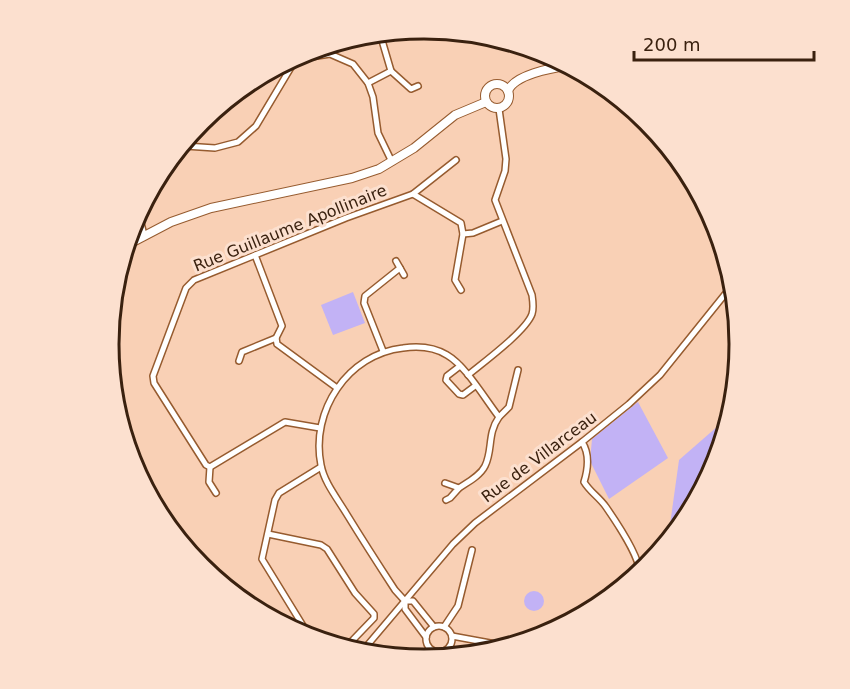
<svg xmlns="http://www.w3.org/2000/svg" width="850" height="689" viewBox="0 0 850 689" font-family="'DejaVu Sans',sans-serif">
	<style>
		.green { fill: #c2b2f5 }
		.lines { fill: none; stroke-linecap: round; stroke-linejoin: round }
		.street-casing { stroke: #965b2f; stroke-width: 8 }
		.secondary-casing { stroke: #965b2f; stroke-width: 10 }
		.street { stroke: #fff; stroke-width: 5 }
		.secondary { stroke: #fff; stroke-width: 8 }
		.labels { text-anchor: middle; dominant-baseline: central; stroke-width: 6; stroke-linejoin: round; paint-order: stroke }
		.street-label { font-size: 16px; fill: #3a210f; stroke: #fce0cf }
		.rim { fill: none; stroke: #3a210f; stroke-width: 3 }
	</style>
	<rect width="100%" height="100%" fill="#f9d0b5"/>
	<!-- green -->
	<g class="green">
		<path d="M353,292l12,31 -32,12 -12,-30z"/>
		<path d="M638,402l30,56 -59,41 -19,-38 2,-22z"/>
		<path d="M726,419l-9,47 -49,73 11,-79z"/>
		<circle cx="534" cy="601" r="10"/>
	</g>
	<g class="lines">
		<!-- street casing -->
		<g class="street-casing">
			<g id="street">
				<path d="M391,71l20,18 7,-3"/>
				<path d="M368,83l23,-12 -10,-34"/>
				<path d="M185,146l30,2 23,-6 18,-16 37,-62 11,-6 26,-4 23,10 15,19 5,14 5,36 14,29"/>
				<path d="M413,194l43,-34"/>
				<path d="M139,215l5,20"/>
				<path d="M463,234l10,-1 29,-12"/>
				<path d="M255,255l27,71 -6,12 1,6 60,44"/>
				<path d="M396,261l8,14"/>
				<path d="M383,351l-19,-48 1,-7 35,-28"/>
				<path d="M239,361l3,-9 34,-14"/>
				<path d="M460,366l-13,10 -1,4 13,14 4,1 12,-9"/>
				<path d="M468,375c16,-13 58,-44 64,-61 2,-6 1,-12 0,-19l-37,-95 10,-29 1,-12 -7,-50"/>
				<path d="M499,417l10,-10 9,-37"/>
				<path d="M320,428l-35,-6 -75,45 -4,-2 -52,-82 -1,-7 33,-88 8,-8 152,-62 67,-24 48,29 2,11 -8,46 6,10"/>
				<path d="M582,442c8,12 6,27 2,40 6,10 15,15 22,25 9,13 36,53 33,67"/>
				<path d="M210,467l-1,15 7,11"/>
				<path d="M445,483l14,5 -9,10 -4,2"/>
				<path d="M268,534l53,11 6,4 28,44 19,21v4l-26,27"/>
				<path d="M405,601l-10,-11c-17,-26 -33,-51 -49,-77 -9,-15 -22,-31 -25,-48 -11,-54 27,-111 82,-117 14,-2 31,-1 44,7 19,11 38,44 52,62 -12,17 -6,33 -14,49 -5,10 -17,16 -26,22"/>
				<path d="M405,601v8l21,28"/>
				<path d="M405,601h8l21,26"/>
				<circle cx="439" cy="639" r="13"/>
				<path d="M444,627l14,-21 14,-56"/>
				<path d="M452,636l49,9"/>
				<path d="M316,639l-11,-10 -43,-70 13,-59 4,-7 42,-26"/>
				<path d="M365,648l88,-104 22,-21 107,-81 47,-38 31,-29 70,-87"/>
			</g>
		</g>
		<!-- secondary casing -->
		<g class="secondary-casing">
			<g id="secondary">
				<circle cx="497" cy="96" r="12"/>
				<path d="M508,91c6,-16 43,-23 59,-25"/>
				<path d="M129,244l42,-22 40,-14 141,-30 27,-9 35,-21 41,-33 31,-13"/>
			</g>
		</g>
		<!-- street -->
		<use href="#street" class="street"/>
		<!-- secondary -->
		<use href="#secondary" class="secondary"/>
	</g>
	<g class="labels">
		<!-- street labels -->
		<g class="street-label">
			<text transform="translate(290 228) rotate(-22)">Rue Guillaume Apollinaire</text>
			<text transform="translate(539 457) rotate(-37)">Rue de Villarceau</text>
		</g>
	</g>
	<!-- crop -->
	<path d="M0 0H850V689H0ZM119 344a305 305 0 1 1 610 0a305 305 0 1 1-610 0Z" fill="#fce0cf" fill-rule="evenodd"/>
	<path class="rim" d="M119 344a305 305 0 1 1 610 0a305 305 0 1 1-610 0Z"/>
	<!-- scale -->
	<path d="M634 51v9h180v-9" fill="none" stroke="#3a210f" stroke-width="3"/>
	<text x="643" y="51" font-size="18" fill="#3a210f" stroke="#fce0cf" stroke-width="4.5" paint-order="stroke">200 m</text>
</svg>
